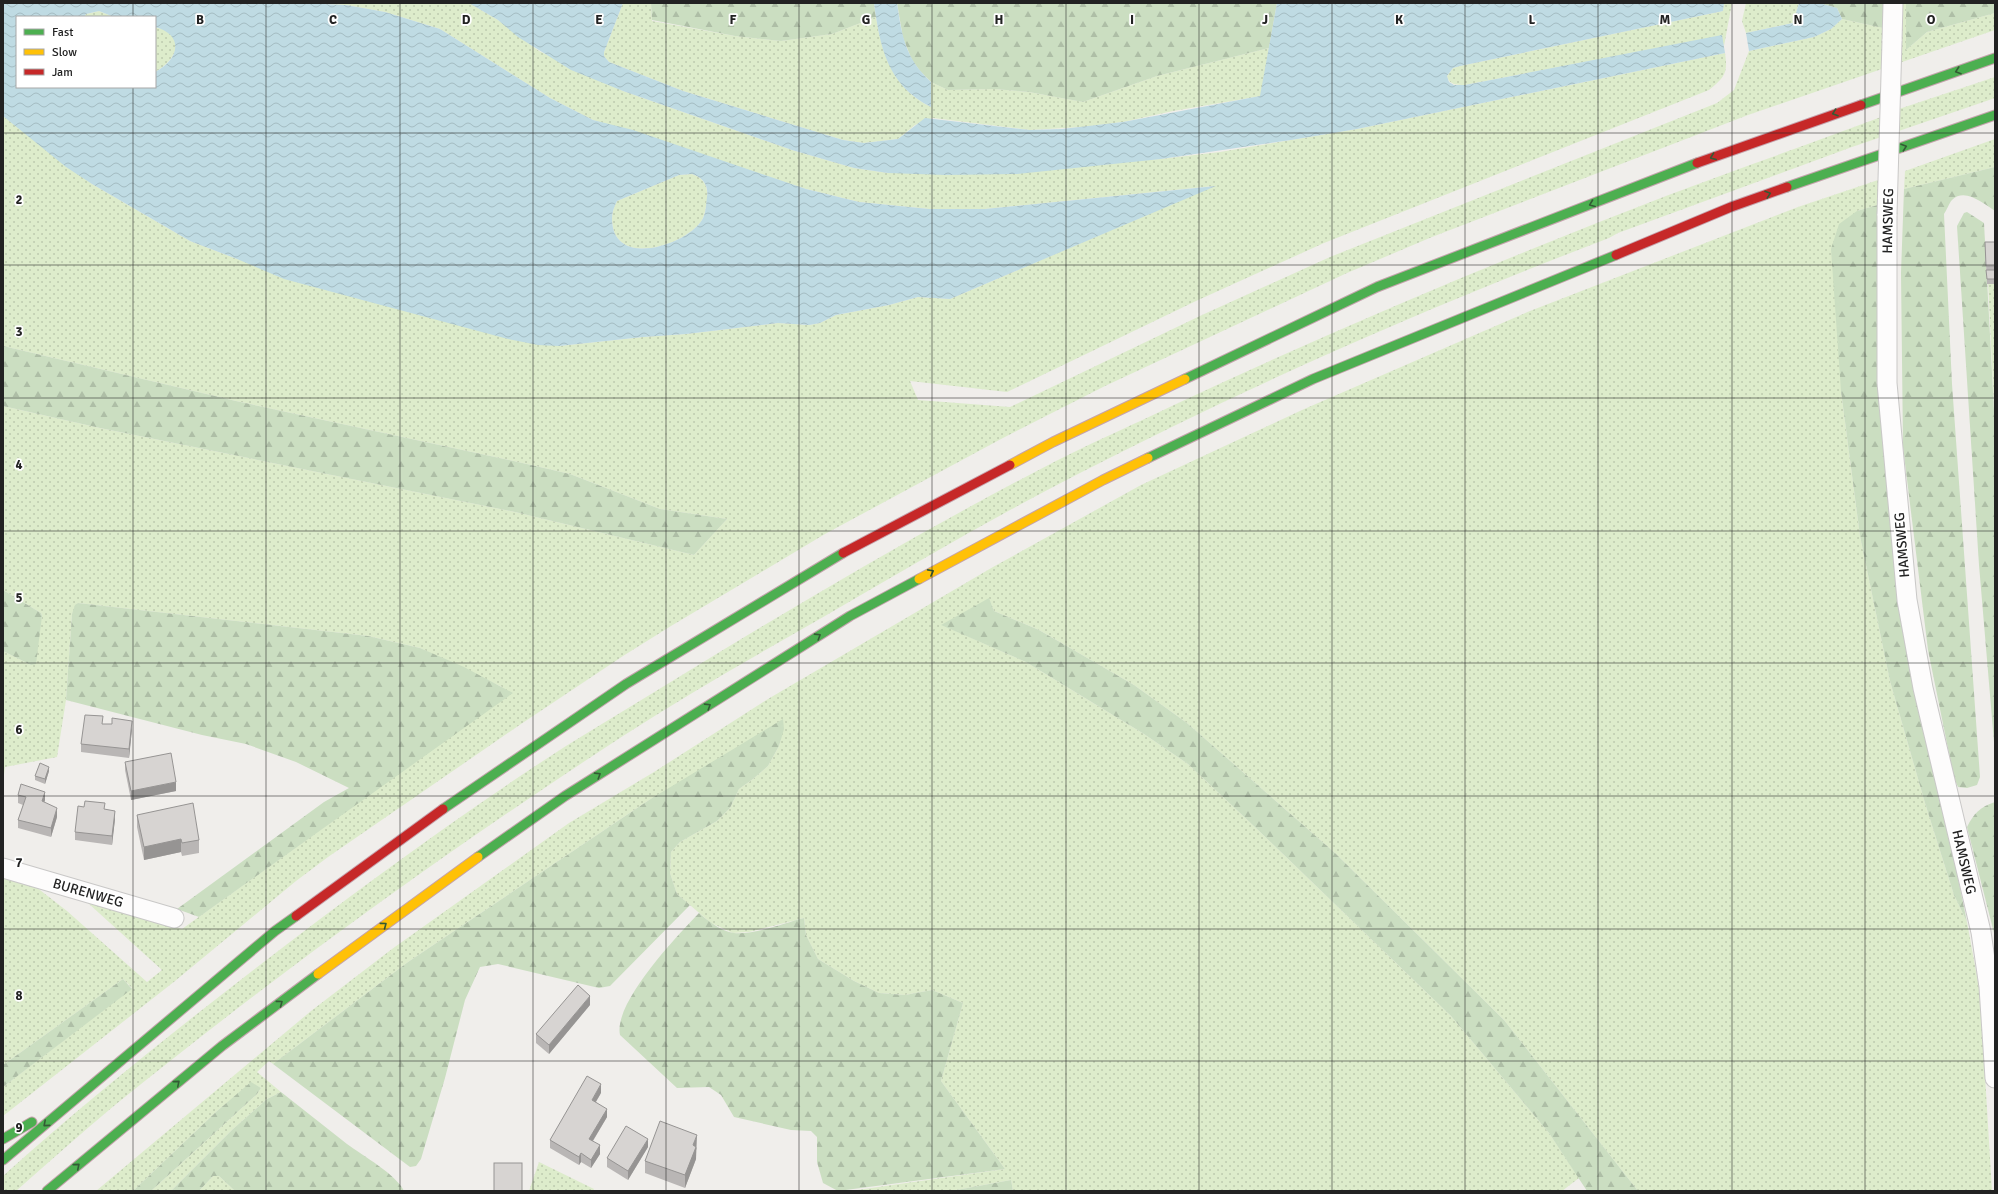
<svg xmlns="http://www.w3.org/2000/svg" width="1998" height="1194" viewBox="0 0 1998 1194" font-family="Signika,sans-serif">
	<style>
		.grass { fill: url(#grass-dots) }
		.forest { fill: url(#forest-firs) }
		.water { fill: url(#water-waves); fill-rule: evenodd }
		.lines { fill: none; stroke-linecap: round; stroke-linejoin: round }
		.street-casing { stroke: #c9c8c7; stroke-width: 21 }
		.fast-casing { stroke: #c5a2ac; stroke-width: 11 }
		.slow-casing { stroke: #c5a2ac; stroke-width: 11 }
		.jam-casing { stroke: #c5a2ac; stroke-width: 11 }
		.street { stroke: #fdfcfc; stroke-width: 19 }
		.fast { stroke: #4caf50; stroke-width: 9 }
		.slow { stroke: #ffc107; stroke-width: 9 }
		.jam { stroke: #c62828; stroke-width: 9 }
		.street-bridge-casing { stroke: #c9c8c7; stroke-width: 21; stroke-linecap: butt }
		.street-bridge { stroke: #fdfcfc; stroke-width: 19 }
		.wall { fill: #b9b6b5 }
		.shaded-wall { fill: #969493 }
		.building { fill: #d7d4d2; stroke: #969493 }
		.oneway { stroke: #335a34 }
		.grid { fill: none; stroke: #222; stroke-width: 1; stroke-opacity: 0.55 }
		.labels { text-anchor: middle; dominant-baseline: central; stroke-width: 3.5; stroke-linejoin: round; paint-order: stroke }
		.street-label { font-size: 14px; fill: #222; stroke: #fff }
		.grid-label { font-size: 13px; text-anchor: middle; font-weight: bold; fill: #222; stroke: #fff; stroke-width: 3.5; stroke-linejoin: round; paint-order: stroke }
	</style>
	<defs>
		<pattern id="grass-dots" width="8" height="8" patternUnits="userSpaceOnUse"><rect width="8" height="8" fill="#ddeccb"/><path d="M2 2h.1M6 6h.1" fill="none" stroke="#bdcaae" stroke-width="1.8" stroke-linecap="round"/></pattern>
		<pattern id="forest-firs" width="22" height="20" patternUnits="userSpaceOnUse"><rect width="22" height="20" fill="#cbdec1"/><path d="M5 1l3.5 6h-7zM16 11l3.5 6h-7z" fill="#aebea6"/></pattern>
		<pattern id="water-waves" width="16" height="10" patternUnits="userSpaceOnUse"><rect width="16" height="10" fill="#bfdbe3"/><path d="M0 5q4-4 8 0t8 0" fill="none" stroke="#a4bcc2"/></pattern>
	</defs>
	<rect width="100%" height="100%" fill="#f0eeeb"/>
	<!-- grass -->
	<g class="grass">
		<path d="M301,3h168l29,17 41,31 84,40 169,59 62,18 34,5 273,-14 59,-7 137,-23 368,-76c3,20 0,24 -16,37l-385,153 -128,58 -189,91 -97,-11 8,19 92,7 192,-92 128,-58 387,-154 17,-13 15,-39 65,-14 17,-8 11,-10 41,9 1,-25h22v47l21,-18 68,-19v17l-247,85 -316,122 -85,36 -242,113 -104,53 -176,95 -154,92 -48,30 -102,68 -193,133 -32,24 -121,100 -172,135v-29l129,-99 -9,-9 -120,86v-189l33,11 31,24 80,71 15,-12 -84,-76 104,35 194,-139 126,-103 -82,-39 -52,-12 -290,-33 -6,11 -6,86 -9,57 -52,10 -2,16v-132l28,14 11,-49 -1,-3 -38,-23v-184l97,22 415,84 179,43 33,-36 -67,-10 -90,-35 -52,-12 -282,-61 -233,-55v-230l89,68 98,57 47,18 322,87 84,-9 43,-3 92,-11 31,2 11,-2 16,-8 53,-10 29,-8 32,2 264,-113 -229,23h-56l-70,-7 -53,-13 -213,-69 -43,-22 -110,-69 -55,-17 -39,-7z"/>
		<path d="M623,3h28l1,18 83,15 46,5 51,-7 44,-17c6,38 18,72 55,90v-25l17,8 46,-1 35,3 54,10 74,-26 112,-28 -8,48 -88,15 -50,11 -40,5 -53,3 -97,-12 -18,7 -17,14 -34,4 -21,-3 -160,-49 -74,-29 -5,-6v-4z"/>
		<path d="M1724,3h8l-8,43 -3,-10 -256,49c-8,0 -16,0 -18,-9l6,-8 7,-2 263,-55z"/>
		<path d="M1746,3h53l-6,20 -47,10 -4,-12z"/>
		<path d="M99,11l15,6h-30l2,-3z"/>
		<path d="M155,27c4,1 9,2 13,4 19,13 1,34 -13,41z"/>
		<path d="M1995,77v21l-143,49 -234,86 -9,5c-180,69 -359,147 -531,236 -86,44 -169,93 -253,142 -68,39 -136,77 -202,120 -175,114 -345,237 -508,369 -34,28 -66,57 -99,86h-13v-15c81,-73 166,-141 253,-208 100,-77 203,-153 310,-222 40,-25 81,-49 121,-74 121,-74 243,-146 369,-211 39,-20 79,-37 118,-56 162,-76 326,-145 492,-209 71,-27 144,-52 215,-79v-2z"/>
		<path d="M1995,139v28l-91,22 1,-18z"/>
		<path d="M692,174c12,4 17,13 15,26 -1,6 -2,15 -5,20 -15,24 -80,46 -89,8 -2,-11 -1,-17 4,-27l62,-26z"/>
		<path d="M1881,179v25l-24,7 -16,180 19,145 30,145 35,122 29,92 13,27 13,71 12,198h-354l-134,-171 -169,-167 -148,-130 -53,-38 -95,-55 -45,-19 -5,-12 -47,26 84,37 118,72 44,30 70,66 193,186 98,117 30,45 -17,13h-549l-2,-11 -60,11h-101l155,-22 -64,-88 22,-78 -31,-13 -27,5 -26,-2 -25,-12 -36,-22 -12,-24 -2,-17 -55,14 -16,1 -22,-10 -34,-29 -7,-21 1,-21 9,-10 37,-21 13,-13 9,-19 14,-10 15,-13 11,-20 4,-17 -134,71 -241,162 -135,102 -4,-3 -12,11 24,20 -14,7 -34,30 -62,62h-20l106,-97 4,-6 -10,-5 -34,28 -84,80h-37l215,-180 81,-62 177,-126 85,-51 114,-73 225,-132 148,-82 161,-75 228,-99 268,-104z"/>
		<path d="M1988,281l7,2v146z"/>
		<path d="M539,1162l55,27 -1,2h-64z"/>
		<path d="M213,1176h6l16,15h-36z"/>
	</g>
	<!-- forest -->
	<g class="forest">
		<path d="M651,3h223l2,14 -44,17 -51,7 -46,-5 -83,-16z"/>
		<path d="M897,3h380l-8,45 -112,28 -74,26 -54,-10 -35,-3 -46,1 -17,-8 -11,-11 -8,-11 -9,-22z"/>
		<path d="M1819,3h65l-1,25 -41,-9 -5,-11z"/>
		<path d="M1906,3h89v10l-68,19 -21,18z"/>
		<path d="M1995,167v44c-11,-7 -30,-24 -43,-11 -3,3 -5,10 -8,14l8,170 28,393 -3,8 -10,3 -9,-1 -4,-9 -26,-128 -25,-203 -2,-174 3,-84z"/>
		<path d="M1881,204v150l73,505 13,63 -13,-27 -29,-92 -35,-122 -30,-145 -19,-145 -10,-142 8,-25 18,-13z"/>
		<path d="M1967,212l17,11 11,206v325l-16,-189 -22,-339 7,-13z"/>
		<path d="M3,346l233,55 282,61 52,12 90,35 67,10 -33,36 -179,-43 -415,-84 -97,-22z"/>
		<path d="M3,590l38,23 1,3 -6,48 -5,1 -28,-14z"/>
		<path d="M989,598l5,13 45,19 95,55 53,38 148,130 169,167 134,171h-51l-38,-58 -98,-117 -193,-186 -70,-66 -44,-30 -118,-72 -85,-37z"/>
		<path d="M78,603l290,33 52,12 44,19 49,26 -314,224 -22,-8 147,-107 25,-14 -53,-26 -50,-18 -44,-9 -136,-35 6,-86 3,-9z"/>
		<path d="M783,719l1,10 -5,17 -11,20 -15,13 -14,10 -9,19 -13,13 -37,21 -9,10 -1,21 7,21 13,11 -80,81 -11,2 -101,-24 -18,3 -15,33 -20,78 -24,81 -5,7 -6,1 -137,-103 135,-102 241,-162z"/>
		<path d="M1995,802v135l-28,-110c7,-14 13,-20 28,-25z"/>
		<path d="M699,913c9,8 22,18 35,20 20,2 50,-10 70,-15l2,17 12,24 36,22 25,12 26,2 27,-5 31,13 -22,78 64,88 -167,22 -15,-8 -6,-21v-25l-6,-6 -20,-1 -57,-13 -13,-22 -12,-8 -32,1 -57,-53c-7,-32 57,-99 79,-122z"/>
		<path d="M123,979l9,10 -129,98v-22z"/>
		<path d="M251,1082l10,6 -4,6 -106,97h-18l84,-80z"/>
		<path d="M281,1092c22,17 44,35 66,52 16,12 49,30 57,47h-169l-16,-15h-6l-14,15h-28l62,-62 34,-30z"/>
		<path d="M1011,1180l2,11h-62z"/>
	</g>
	<!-- water -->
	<g class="water">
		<path d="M3,3h298l45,2 39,7 55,17 110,69 43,22 40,10 173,59 53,13 70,7h56l231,-23 -266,113 -32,-2 -29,8 -53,10 -16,8 -11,2 -31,-2 -92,11 -43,3 -84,9 -21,-1 -30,-6 -224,-60 -47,-20 -47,-18 -98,-57 -26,-17 -63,-51zM99,11l15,6h41v10c30,8 24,33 0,45v15h-138v-70h67l2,-3zM692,174c10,3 17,11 15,23 -1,7 -1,17 -5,23 -15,24 -80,46 -89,8 -2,-11 -1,-17 4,-27l62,-26z"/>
		<path d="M469,3h154l-19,49v4l5,6 74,29 160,49 21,3 34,-4 27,-21 105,12 32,-1 61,-7 137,-26 17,-93h447l-1,8 -263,55 -7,2 -6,8 2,6 5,3h11l257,-50 3,18 -368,76 -66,11 -130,19 -144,15 -72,1 -57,-2 -34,-5 -62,-18 -169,-59 -52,-21 -53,-33 -20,-17z"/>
		<path d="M874,3h23c5,33 8,55 34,79v25c-44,-22 -51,-60 -57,-104z"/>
		<path d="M1799,3h20l18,5 5,11 -11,10 -17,8 -65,14 -3,-18 47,-10z"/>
	</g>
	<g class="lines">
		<!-- street casing -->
		<g class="street-casing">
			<g id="street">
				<path d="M1892,41l1,-38"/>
				<path d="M1887,214v169l20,217 16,88 58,244 8,55 6,91"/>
				<path d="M3,868l171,50"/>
			</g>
		</g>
		<!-- fast casing -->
		<g class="fast-casing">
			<g id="fast">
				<path d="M1861,105l134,-47"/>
				<path d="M1787,187l208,-72"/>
				<path d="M1185,379l192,-92 320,-124"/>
				<path d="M1148,458l165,-79 303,-124"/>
				<path d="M443,809l183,-125 217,-131"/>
				<path d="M478,857l87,-61 285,-180 69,-37"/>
				<path d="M3,1139l29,-17"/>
				<path d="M3,1160l272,-229 21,-15"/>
				<path d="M47,1191l175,-145 96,-72"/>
			</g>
		</g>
		<!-- slow casing -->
		<g class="slow-casing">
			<g id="slow">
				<path d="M1010,465l43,-23 132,-63"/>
				<path d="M919,579l184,-99 45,-22"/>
				<path d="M318,974l160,-117"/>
			</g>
		</g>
		<!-- jam casing -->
		<g class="jam-casing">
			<g id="jam">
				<path d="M1697,163l164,-58"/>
				<path d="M1616,255l115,-48 56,-20"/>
				<path d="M843,553l167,-88"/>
				<path d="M296,916l147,-107"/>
			</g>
		</g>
		<!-- street -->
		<use href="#street" class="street"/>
		<!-- fast -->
		<use href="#fast" class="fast"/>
		<!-- slow -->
		<use href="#slow" class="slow"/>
		<!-- jam -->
		<use href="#jam" class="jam"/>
		<!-- street-bridge casing -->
		<g class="street-bridge-casing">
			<path id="street-bridge" d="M1887,214l5,-173"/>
		</g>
		<!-- street-bridge -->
		<use href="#street-bridge" class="street-bridge"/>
	</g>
	<!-- wall -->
	<g class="wall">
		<path d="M1985,242h10v42h-8z"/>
		<path d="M103,724l29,5 -3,29 -48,-6v-8z"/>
		<path d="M125,762l51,29 -45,9 -6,-30z"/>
		<path d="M49,771l-4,13 -10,-4v-4z"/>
		<path d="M18,795l27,5 -1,2 13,15 -6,20 -33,-9v-8l5,-15 -5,-2z"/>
		<path d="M105,810l10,9 -3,26 -37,-5v-8z"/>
		<path d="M137,815l62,25v13l-17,3 -1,-4 -37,8 -7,-33z"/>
		<path d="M590,1005l-41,49 -13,-11v-9z"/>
		<path d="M601,1093l-5,9 11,15 -14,24 7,13 -9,14 -10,-6 -2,3 -29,-17v-8z"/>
		<path d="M648,1147l-20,33 -21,-13v-9z"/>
		<path d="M697,1148l-1,2v9l-11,29 -40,-15v-12z"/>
	</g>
	<!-- shaded-wall -->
	<g class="shaded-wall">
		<path d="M132,721v8l-3,29v-9z"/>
		<path d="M49,767v4l-4,13v-5z"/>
		<path d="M176,782v9l-45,9v-9z"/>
		<path d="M45,792v8l-3,10v-9z"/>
		<path d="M57,808v9l-6,20v-9z"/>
		<path d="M115,811v8l-3,26v-9z"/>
		<path d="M181,839v13l-37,8v-13z"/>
		<path d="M590,996v9l-41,49v-9z"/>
		<path d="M601,1084v9l-9,15v-8z"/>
		<path d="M607,1109v8l-18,30v-8z"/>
		<path d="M697,1135l-1,24 -11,29v-13l8,-30z"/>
		<path d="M648,1139v8l-20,33v-9z"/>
		<path d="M600,1145v9l-9,14v-8z"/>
		<path d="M581,1153v9l-2,3v-8z"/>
	</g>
	<!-- building -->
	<g class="building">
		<path d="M1985,242h10v24h-9z"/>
		<path d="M1986,270h9v9h-8z"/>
		<path d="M85,715l18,1 -1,8h10v-6l20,3 -3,28 -48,-5z"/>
		<path d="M171,753l5,29 -45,9 -6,-29z"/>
		<path d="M40,763l9,4 -4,12 -10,-3z"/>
		<path d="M21,784l24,8 -3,9 15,7 -6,20 -33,-8 8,-23 -8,-2z"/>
		<path d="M85,801l20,2 -1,6 11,2 -3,25 -37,-4 3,-26 6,1z"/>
		<path d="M193,803l6,37 -17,3 -1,-4 -37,8 -7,-32z"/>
		<path d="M578,985l12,11 -41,49 -13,-11z"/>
		<path d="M587,1076l14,8 -9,16 15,9 -18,30 11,6 -9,15 -10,-7 -2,4 -29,-17z"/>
		<path d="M660,1121l37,14 -4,10 3,2 -11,28 -40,-14z"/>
		<path d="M626,1126l22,13 -20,32 -21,-13z"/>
		<rect x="494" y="1163" width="28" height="28"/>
	</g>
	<!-- one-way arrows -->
	<defs><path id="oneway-chevron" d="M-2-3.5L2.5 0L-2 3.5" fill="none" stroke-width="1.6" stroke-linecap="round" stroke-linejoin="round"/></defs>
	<g class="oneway">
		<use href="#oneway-chevron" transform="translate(1958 71) rotate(161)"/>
		<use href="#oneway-chevron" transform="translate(1835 113) rotate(161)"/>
		<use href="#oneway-chevron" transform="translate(1904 147) rotate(-19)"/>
		<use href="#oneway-chevron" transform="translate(1713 157) rotate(159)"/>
		<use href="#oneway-chevron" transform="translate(1768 194) rotate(-19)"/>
		<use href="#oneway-chevron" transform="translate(1592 204) rotate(159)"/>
		<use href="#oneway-chevron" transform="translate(931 572) rotate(-28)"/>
		<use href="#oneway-chevron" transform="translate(818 636) rotate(-32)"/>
		<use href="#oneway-chevron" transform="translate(708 706) rotate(-32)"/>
		<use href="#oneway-chevron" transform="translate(598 775) rotate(-32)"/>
		<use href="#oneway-chevron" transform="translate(384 925) rotate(-37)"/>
		<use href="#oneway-chevron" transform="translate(280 1003) rotate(-37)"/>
		<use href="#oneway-chevron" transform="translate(177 1083) rotate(-40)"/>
		<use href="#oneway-chevron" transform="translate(46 1124) rotate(139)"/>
		<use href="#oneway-chevron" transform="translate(77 1166) rotate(-40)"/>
	</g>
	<!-- grid -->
	<path class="grid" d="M133,3v14M266,3v1188M400,3v1188M533,3v1188M666,3v1188M799,3v1188M932,3v1188M1066,3v1188M1199,3v1188M1332,3v1188M1465,3v1188M1598,3v1188M1732,3v1188M1865,3v1188M133,87v1104M3,133h1992M3,265h1992M3,398h1992M3,531h1992M3,663h1992M3,796h1992M3,929h1992M3,1061h1992"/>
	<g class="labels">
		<!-- street labels -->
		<g class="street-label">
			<text transform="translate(1888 221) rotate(-89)">HAMSWEG</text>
			<text transform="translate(1902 545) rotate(-95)">HAMSWEG</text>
			<text transform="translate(1964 862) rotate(77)">HAMSWEG</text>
			<text transform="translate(88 893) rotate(16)">BURENWEG</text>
		</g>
	</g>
	<g class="grid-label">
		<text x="200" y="24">B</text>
		<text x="333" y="24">C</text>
		<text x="466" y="24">D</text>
		<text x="599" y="24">E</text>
		<text x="733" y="24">F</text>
		<text x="866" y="24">G</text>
		<text x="999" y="24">H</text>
		<text x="1132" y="24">I</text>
		<text x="1265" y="24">J</text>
		<text x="1399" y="24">K</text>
		<text x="1532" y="24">L</text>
		<text x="1665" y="24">M</text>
		<text x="1798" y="24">N</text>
		<text x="1931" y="24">O</text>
		<text x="19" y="204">2</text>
		<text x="19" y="336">3</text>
		<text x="19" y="469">4</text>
		<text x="19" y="602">5</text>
		<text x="19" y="734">6</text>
		<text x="19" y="867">7</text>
		<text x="19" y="1000">8</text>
		<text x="19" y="1132">9</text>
	</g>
	<!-- border -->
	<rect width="1998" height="1194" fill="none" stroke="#222222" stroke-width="8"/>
	<!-- legend -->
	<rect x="16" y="16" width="140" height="72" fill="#ffffff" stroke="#a7a7a7"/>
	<rect x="24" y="29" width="20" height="6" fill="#4caf50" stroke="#a7a7a7"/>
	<text x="52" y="36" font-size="12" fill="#222222">Fast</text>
	<rect x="24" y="49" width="20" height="6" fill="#ffc107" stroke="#a7a7a7"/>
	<text x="52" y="56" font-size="12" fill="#222222">Slow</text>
	<rect x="24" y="69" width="20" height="6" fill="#c62828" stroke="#a7a7a7"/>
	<text x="52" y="76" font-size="12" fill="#222222">Jam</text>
</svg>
